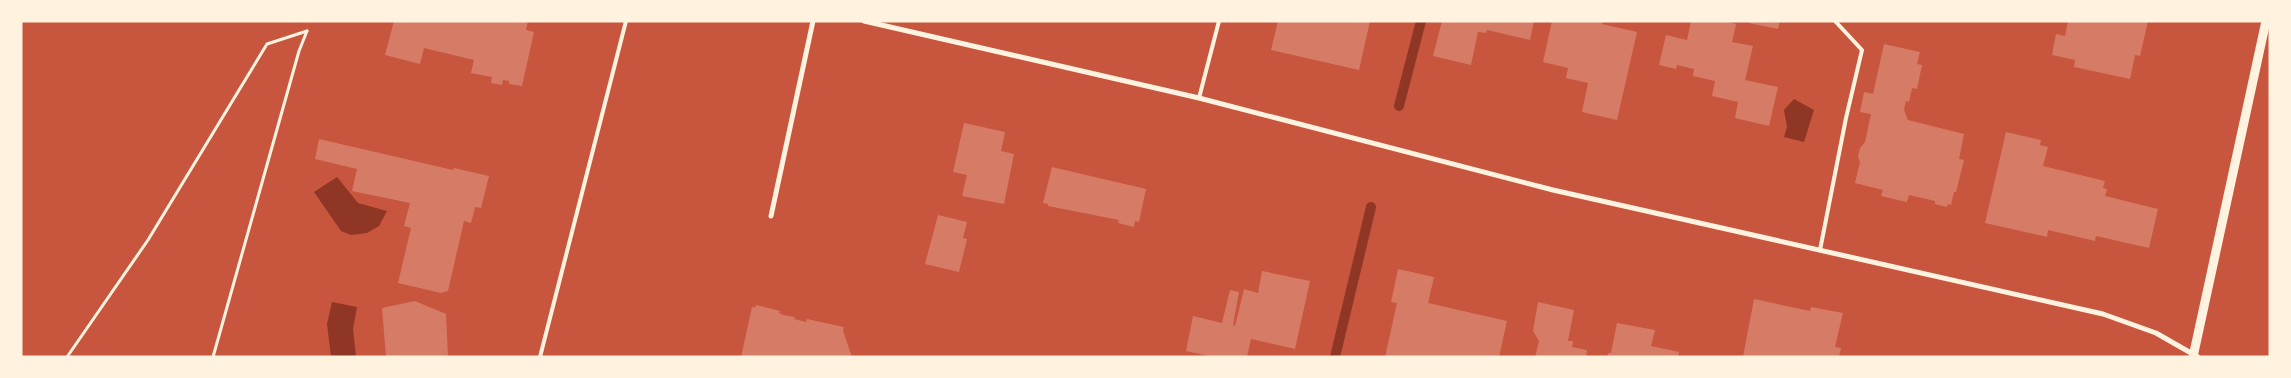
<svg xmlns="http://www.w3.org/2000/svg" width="2291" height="378" viewBox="0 0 2291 378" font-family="Arial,sans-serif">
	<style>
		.water { fill: #8f3625 }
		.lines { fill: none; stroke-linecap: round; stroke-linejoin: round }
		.stream { stroke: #8f3625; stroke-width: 10 }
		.building { fill: #d67c66 }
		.path { stroke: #fff3e0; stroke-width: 3 }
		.service { stroke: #fff3e0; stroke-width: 4 }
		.minor { stroke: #fff3e0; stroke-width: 5 }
		.tertiary { stroke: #fff3e0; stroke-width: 9 }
	</style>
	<rect width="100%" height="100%" fill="#c8553d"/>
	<!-- water -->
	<g class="water">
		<path d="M1794,99l20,11 -10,32 -20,-5 3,-10 -3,-17z"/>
		<path d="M337,177l21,26 29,8 -8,15 -12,7 -16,2 -10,-4 -27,-39z"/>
		<path d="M332,302l25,5 -4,22 3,27 -25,1 -4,-33z"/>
	</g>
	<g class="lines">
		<!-- stream -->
		<g class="stream">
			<path d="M1399,106l22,-85"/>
			<path d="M1335,357l36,-150"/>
		</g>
	</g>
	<!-- building -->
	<g class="building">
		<path d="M394,21h134l-2,9 8,2 -12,54 -13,-2v-3l-6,-1 -1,5 -11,-2 1,-6 -21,-4 3,-13 -50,-12 -4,16 -35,-9z"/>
		<path d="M1278,21h92l-11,49 -88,-20z"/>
		<path d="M1442,21h92l-4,19 -43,-10 -1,3 -8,-1 -7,33 -38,-9z"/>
		<path d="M1552,21h51l-1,3 35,8 -20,88 -35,-8 6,-29 -22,-5 2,-10 -25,-6z"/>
		<path d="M1691,21h35l10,3 -4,18 21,4 -8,34 33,7 -9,39 -34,-8 3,-16 -26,-6 3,-15 -22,-5 1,-7 -17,-4 -1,4 -17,-4 7,-30 21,5z"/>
		<path d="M1750,21h30l-2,8 -29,-6z"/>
		<path d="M2068,21h80l-8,35 -5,-1 -5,24 -56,-12 1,-7 -23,-5 4,-21 9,2z"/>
		<path d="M1884,44l36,8 -3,12 5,1 -5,24 -5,-1 -3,14 -3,-1 -2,9 4,10 56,14 -5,25 5,1 -8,32h-2l-3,13 -3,-1 -1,3 -12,-3v-3l-26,-6 -2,7 -26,-6 2,-6 -28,-7 5,-21 -2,-6 2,-8 5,-6 6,-28 -11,-2 4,-20 9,2z"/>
		<path d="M964,123l41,9 -4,19 13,3 -10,50 -42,-8 5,-21 -14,-3z"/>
		<path d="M2006,132l35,8 -1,5 8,2 -5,19 62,15 -2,7 4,1 -2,7 53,13 -9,39 -53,-12 -1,5 -47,-11 -1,7 -62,-14z"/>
		<path d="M319,139l134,31 1,-2 35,8 -8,32 -6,-1 -4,16 -7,-2 -16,70 -7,2 -43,-10 13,-55 -7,-2 6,-23 -58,-12 5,-22 -42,-10z"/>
		<path d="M1052,167l94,22 -7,33 -4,-1 -1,6 -16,-4 1,-3 -71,-14v-2l-5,-1z"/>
		<path d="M938,215l29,7 -4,16 4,1 -8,33 -34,-8z"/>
		<path d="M1398,269l36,8 -6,26 79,18 -8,36h-114l12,-54 -6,-1z"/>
		<path d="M1262,271l48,10 -15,68 -44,-10 -4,18h-34l-27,-6 7,-35 29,7 8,-33 9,2 -6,33 2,1 9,-37 14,4z"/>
		<path d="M1754,299l56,12 1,-4 32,6 -8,34 6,1 -2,9h-96z"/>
		<path d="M415,301l31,13 2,43h-62l-4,-49z"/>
		<path d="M1538,302l36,8 -6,31h5l-1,6 15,3 -1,7h-51l4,-16 -6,-10z"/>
		<path d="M756,305l24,6 -1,2 4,2 12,2 -1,2 12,3 1,-3 37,8 -1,4 9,26h-111l11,-50 3,1z"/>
		<path d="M1617,323l38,7 -4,16 28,6 -1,5h-71l1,-4h3z"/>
	</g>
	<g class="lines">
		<!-- path -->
		<g class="path">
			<path d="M67,357l81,-117 119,-196 40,-13"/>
			<path d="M213,357l86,-306 8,-20"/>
		</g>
		<!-- service -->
		<g class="service">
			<path d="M1199,98l20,-77"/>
			<path d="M1820,250l26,-132 16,-68 -27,-29"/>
			<path d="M540,357l86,-336"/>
		</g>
		<!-- minor -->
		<g class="minor">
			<path d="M864,21l335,77 354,92 550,124 53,19 42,24"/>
			<path d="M771,216l42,-195"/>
		</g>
		<!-- tertiary -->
		<path class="tertiary" d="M2193,357l73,-336"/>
	</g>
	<!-- border -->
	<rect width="2291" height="378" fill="none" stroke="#fff3e0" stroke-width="45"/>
</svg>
